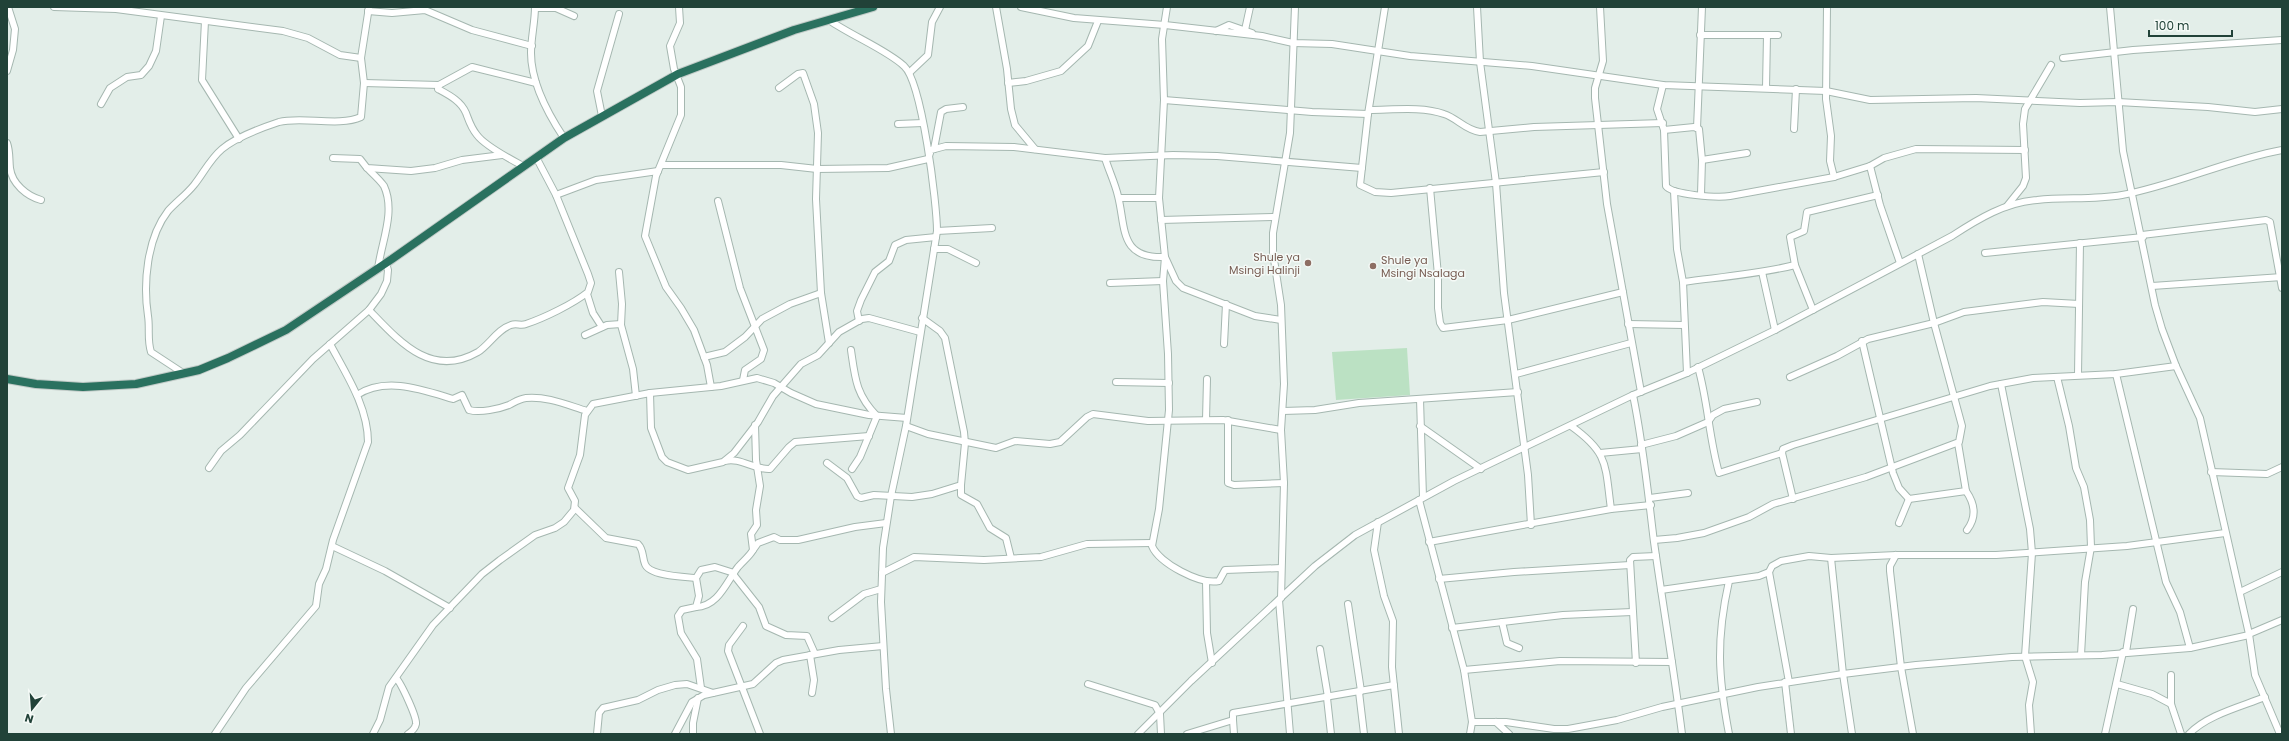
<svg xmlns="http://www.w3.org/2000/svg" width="2289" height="741" viewBox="0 0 2289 741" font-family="Poppins,sans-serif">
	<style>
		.pitch { fill: #bbe1c3 }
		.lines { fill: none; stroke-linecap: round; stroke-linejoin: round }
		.minor-casing { stroke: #a5b7b0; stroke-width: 8 }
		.highway-casing { stroke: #c1cac7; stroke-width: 10 }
		.minor { stroke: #fff; stroke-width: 6 }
		.highway { stroke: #2a715f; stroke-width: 8 }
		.education-dot { fill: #8d6e63; stroke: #f5faf7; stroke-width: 1.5 }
		.labels { text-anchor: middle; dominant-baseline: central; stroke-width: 3; stroke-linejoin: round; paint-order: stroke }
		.education-label { font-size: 11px; fill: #785e54; stroke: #f5faf7; text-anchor: end }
	</style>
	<rect width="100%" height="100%" fill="#e3eee9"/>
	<!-- pitch -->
	<path class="pitch" d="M1407,348l3,47 -74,5 -4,-48z"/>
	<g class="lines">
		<!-- minor casing -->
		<g class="minor-casing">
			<g id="minor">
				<path d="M54,7l62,2 167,22 25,7 32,17 21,3"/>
				<path d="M535,7c0,15 -4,31 -4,46 0,30 17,61 33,85"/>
				<path d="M679,7l1,16 -10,23 4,23 7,18v28l-25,61 -11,60 21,51 15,21 13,22 13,35 4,22"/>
				<path d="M996,7l11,62 4,40 4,16 20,24"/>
				<path d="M1021,7l53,11 91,7 97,11 31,7 39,1 78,12 122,10 131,19 163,6 44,9 106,-2 104,5 38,-1 90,5 47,5 27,-3"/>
				<path d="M1167,7l-5,32 2,61 -5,98 6,59 -2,24 5,73 1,56 -10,99 -7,37c7,17 48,39 67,35l6,-11 56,-2"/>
				<path d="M1385,7l-17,107 -8,71 15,7 16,1 213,-21"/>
				<path d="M1477,7l3,55 16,121 8,110 24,182 3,50"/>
				<path d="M1600,7l3,54 -8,27v10l12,106 34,188"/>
				<path d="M1827,7l-1,92 5,37 -1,25 4,16"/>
				<path d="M2110,7l13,144 32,154 7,24 14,37 24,52 49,216 6,41 25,59"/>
				<path d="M535,8h21l18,8"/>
				<path d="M368,11l24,2 33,-3 47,20 60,16"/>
				<path d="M829,20c21,15 58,30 75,46 18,16 33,138 33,165l-31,195 -15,70 -8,52 -2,54 5,87 5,45"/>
				<path d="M205,21l-3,59 37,59"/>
				<path d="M1245,30l5,-23"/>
				<path d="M1216,31l13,-6 23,8"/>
				<path d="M1700,35h78"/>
				<path d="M2063,58l70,-8 149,-10"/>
				<path d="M7,71l6,-21 2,-21 -7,-22"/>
				<path d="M910,72l18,-17 4,-33 8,-15"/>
				<path d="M364,83l75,2 33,-18 64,16"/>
				<path d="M1008,83l18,-2 35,-10 27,-25 10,-25"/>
				<path d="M439,85l-1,4c11,6 23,12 28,24 3,8 5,15 11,22 8,11 33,24 46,31"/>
				<path d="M1663,85l-6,24 7,21 2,56c6,9 52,12 64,10l104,-19 36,-11 14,-8 32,-9 109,1"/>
				<path d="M779,88l19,-14 5,-1 11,31 4,29 -2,66 5,94 8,50"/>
				<path d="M1766,88l1,-53"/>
				<path d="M1164,100l148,12 56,2"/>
				<path d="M101,104l9,-16 17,-11 14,-2 8,-9 7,-15 5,-35"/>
				<path d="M1369,110c23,0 53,-4 75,4 13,4 21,16 36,18l54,-5 129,-4"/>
				<path d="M602,116l-5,-25 22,-77"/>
				<path d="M898,124l25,-1"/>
				<path d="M1697,128l5,-121"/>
				<path d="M1794,129l2,-40"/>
				<path d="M1664,130l30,-3 5,2 3,31 -1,34"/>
				<path d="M7,143c3,8 2,16 3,25 2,16 17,28 31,32"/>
				<path d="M934,149l7,-37 5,-3 17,-2"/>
				<path d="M333,158l27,1 7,9 44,3 24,-3 27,-8 40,-5"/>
				<path d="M1105,158c4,13 10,25 13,38 8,32 1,63 47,61l11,24 7,7 72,28 26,4"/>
				<path d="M1702,160l45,-7"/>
				<path d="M662,165h119l36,4 71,-1 40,-9 3,-9 15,-4 68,1 91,11 68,-3 44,1 145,12"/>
				<path d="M1870,166l10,39 20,58"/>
				<path d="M367,168c5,5 13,12 17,18 12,26 -3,57 -6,83"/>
				<path d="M1430,188l8,87v33l2,15 3,5 65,-8 115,-28"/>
				<path d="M1674,191l3,58 6,33 4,91"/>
				<path d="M556,195l40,-15 62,-9"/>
				<path d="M1119,198h40"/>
				<path d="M718,201l22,87 24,62 -3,9 -16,11 -2,10"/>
				<path d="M2007,206l16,-20 3,-8 -3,-54 2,-15 26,-44"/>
				<path d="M1161,220l113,-3"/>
				<path d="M937,231l55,-3"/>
				<path d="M2142,235l124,-15 4,2 12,66"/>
				<path d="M934,249h14l28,14"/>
				<path d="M1985,253l158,-16"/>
				<path d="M619,272l3,32 -1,21 12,44 3,27"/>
				<path d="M1762,272l13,58"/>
				<path d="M1683,282c37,-5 76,-8 112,-17"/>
				<path d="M1110,283l53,-2"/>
				<path d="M2152,286l130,-9"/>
				<path d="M587,294l6,19 9,14"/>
				<path d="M369,310c30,31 62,69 109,42 11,-7 20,-23 33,-27 5,-2 10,1 15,-1 18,-6 47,-20 62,-32l3,-9 -3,-9 -32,-79 -20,-38"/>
				<path d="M1813,310l-18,-45 -5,-28 14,-6 3,-19 71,-17"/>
				<path d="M859,321l-2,-10 4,-11 14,-28 14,-11 6,-16 11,-5 30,-3"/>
				<path d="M1628,324l56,1"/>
				<path d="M585,335l22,-10 14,-1"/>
				<path d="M1862,341l31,132 6,15 10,11 57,-8 -8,-48"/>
				<path d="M1224,344l2,-40"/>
				<path d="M851,350c4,28 5,45 26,66l-17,41 -8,12"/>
				<path d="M704,357l21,-5 20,-15 17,-18 28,-15 31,-11"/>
				<path d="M1698,367c10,35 11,71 21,106l63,-20"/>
				<path d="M183,373l-32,-21c-4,-12 -1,-24 -3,-36 -5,-33 -1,-78 20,-105 8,-9 18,-16 26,-26 9,-11 16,-26 28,-36 14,-12 39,-21 57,-27 23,-6 60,5 82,-5l3,-34 -3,-25 8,-51"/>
				<path d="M1516,374l115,-31"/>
				<path d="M2116,374l50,208 14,30 10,36"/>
				<path d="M2078,375l2,-132"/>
				<path d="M1790,377l47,-21 31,-17 66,-16 30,-11 79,-10 36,2"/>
				<path d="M2057,377l12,49 7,42 8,19 6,33 1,27 -6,35 -4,73"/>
				<path d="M1116,382l53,1"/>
				<path d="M2001,384l29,145 2,24 -7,103 8,26 -4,23 2,29"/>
				<path d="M650,393l1,35 11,29 5,5 21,8 35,-8 11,-9 24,-31 15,-26 28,-32 17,-9 21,-23 23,-13 7,-1 51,14"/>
				<path d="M357,395c29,-19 66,-5 96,4l9,-4 7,15c11,3 30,-1 40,-5 6,-3 10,-6 17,-7 21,-2 41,7 61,13"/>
				<path d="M1633,395c10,48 15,98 21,147 9,64 20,128 28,192"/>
				<path d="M1420,399l3,98"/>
				<path d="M1283,411l32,-1 44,-7 159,-11"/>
				<path d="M1206,420l1,-41"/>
				<path d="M1228,420v63l6,2 50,-2"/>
				<path d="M906,426l22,8 68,14 19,-7 35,3 10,-2 27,-25 6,-3 55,7 75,-1 58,10"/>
				<path d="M1420,426l61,43"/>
				<path d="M1571,426c38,27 34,39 40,83"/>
				<path d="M1641,445l35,-9 32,-14 5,-7 11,-6 33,-7"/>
				<path d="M1600,453l42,-4"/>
				<path d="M725,461c15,-4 29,9 45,8l19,-22 6,-5 74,-6"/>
				<path d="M827,463l20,15 10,18 4,2 13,-3 38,2 20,-3 29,-9 4,-42 -1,-11 -19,-94 -5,-7 -18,-13"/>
				<path d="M209,468l12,-17 19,-16 73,-76 56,-49 12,-16 6,-13 1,-11 -2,-7"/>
				<path d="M2211,472l56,2 15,-7"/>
				<path d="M961,485v10l16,9 13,24 16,10 5,20"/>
				<path d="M1966,491c9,13 11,26 1,39"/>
				<path d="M1650,498l38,-5"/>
				<path d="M1793,499l-11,-46 1,-4 10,-4 197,-59 43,-8 83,-4 60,-8"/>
				<path d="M1419,500l45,170 8,52h34l48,7h14l49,-9 45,-13 96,-20 85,-13 73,-9 96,-8 90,-2 88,-7 59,-13"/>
				<path d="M575,508l31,30 32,6c6,6 4,13 7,20 4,12 40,13 51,14"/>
				<path d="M1378,522l-4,28 10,46 9,25 -1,46 7,67"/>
				<path d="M1899,523l10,-24"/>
				<path d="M1654,540l23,-2 27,-5 45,-16 24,-13 93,-27 93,-35 3,-16 -28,-103 -16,-69"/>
				<path d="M1429,542l182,-33 40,-4"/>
				<path d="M332,546l53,25 65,37"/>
				<path d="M753,550l5,-7 16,-6 6,3h18l57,-13 31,-4"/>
				<path d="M1896,555l-6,11v5l11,96 12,67"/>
				<path d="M1831,558l12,116 9,60"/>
				<path d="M1769,572l20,110"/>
				<path d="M882,573l32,-16 70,3 57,-3 46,-13 65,-1"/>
				<path d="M733,574l26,33 7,19 20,9 21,1 8,18"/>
				<path d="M1439,579l75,-7 116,-7"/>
				<path d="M1206,581l1,52 5,30"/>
				<path d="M1661,590l98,-14 10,-4 3,-6 9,-5 28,-5 22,2 65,-3h100l131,-9 98,-13"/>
				<path d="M2240,592l42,-20"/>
				<path d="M1281,598l3,-115 -3,-53 3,-46 -3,-79 -8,-52v-20l17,-100 5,-126"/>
				<path d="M1279,600l11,134"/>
				<path d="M1348,604l13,87"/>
				<path d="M696,607c22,0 31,-26 42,-40 5,-6 11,-10 15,-17l-2,-16 6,-9 -1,-15 4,-24 -4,-26 -1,-35"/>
				<path d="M832,618l32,-24 17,-5"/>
				<path d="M1502,622l5,21 12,5"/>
				<path d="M743,626l-14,19 -1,6 32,83"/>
				<path d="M1452,628l111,-13 69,-3"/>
				<path d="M2249,634l33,-14"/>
				<path d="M1320,649l8,48"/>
				<path d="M2126,652l7,-43"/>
				<path d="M810,655l4,25 -2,13"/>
				<path d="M1636,663l-6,-103 3,-3 23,-1"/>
				<path d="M1464,670l96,-9 112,1"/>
				<path d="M2171,675v29l10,30"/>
				<path d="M396,678c5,5 21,39 20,46 -1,5 -5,8 -8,10"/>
				<path d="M1785,682l6,52"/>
				<path d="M1088,684l67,21 5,9 1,20"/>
				<path d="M2117,684l35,10 19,10"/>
				<path d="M701,688l-4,-29 -16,-26 -3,-17 4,-6 14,-3 3,-11 -3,-18 5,-8 14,-3 19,6"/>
				<path d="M1359,692l5,42"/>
				<path d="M1327,698l4,36"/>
				<path d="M1233,720l1,14"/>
				<path d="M1496,722l13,12"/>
				<path d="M215,734l31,-46 70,-82 3,-22 7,-15 7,-29 35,-98c0,-35 -22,-68 -38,-98"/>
				<path d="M373,734l7,-14 9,-33 44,-62 49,-51 18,-14 35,-25 20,-7 9,-6 10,-12 1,-9 -7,-13 12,-33 5,-40 8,-11 57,-11 71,-7 36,-8 17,5 17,10 25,11 53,11 38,3"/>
				<path d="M597,734l2,-21 4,-5 35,-8 20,-10 17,-5 12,-1 26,9"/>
				<path d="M675,734l17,-32 12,-7 49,-11 23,-21 7,-3 56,-10 44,-4"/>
				<path d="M693,734v-11l5,-25"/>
				<path d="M1138,734l53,-53 124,-115 40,-31 99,-54 179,-86 54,-22 88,-43 177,-94c26,-17 54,-34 85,-36 29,-3 56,0 85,-5 54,-10 105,-35 160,-45"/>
				<path d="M1187,734l46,-14v-7l161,-28"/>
				<path d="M1470,734l2,-12"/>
				<path d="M1729,734c-11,-58 -13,-95 0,-153"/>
				<path d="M2105,734l18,-82"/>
				<path d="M2189,734c18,-19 51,-27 76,-37"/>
			</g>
		</g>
		<!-- highway casing -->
		<g class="highway-casing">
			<path id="highway" d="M7,379l29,5 47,3 53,-3 63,-14 29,-12 58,-28 106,-71 172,-121 114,-64 116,-44 79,-23"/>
		</g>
		<!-- minor -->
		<use href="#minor" class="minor"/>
		<!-- highway -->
		<use href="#highway" class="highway"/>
	</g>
	<!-- markers -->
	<g class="education-dot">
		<circle cx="1308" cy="263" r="4"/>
		<circle cx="1373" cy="266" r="4"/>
	</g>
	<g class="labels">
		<!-- education labels -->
		<g class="education-label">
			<text x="1300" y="257">Shule ya<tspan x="1300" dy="13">Msingi Halinji</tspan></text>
			<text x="1381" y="260" text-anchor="start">Shule ya<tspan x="1381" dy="13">Msingi Nsalaga</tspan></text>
		</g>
	</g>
	<!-- border -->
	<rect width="2289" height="741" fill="none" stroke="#214238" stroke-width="16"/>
	<!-- north arrow -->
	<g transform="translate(32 709) rotate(197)" stroke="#f5faf7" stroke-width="3" paint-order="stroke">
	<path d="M0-3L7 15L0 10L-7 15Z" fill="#214238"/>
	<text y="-6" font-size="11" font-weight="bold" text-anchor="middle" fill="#214238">N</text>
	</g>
	<!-- scale -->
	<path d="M2149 30v6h83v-6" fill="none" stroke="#214238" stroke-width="2"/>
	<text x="2155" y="30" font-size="12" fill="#214238" stroke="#f5faf7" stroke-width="3" paint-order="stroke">100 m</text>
</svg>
